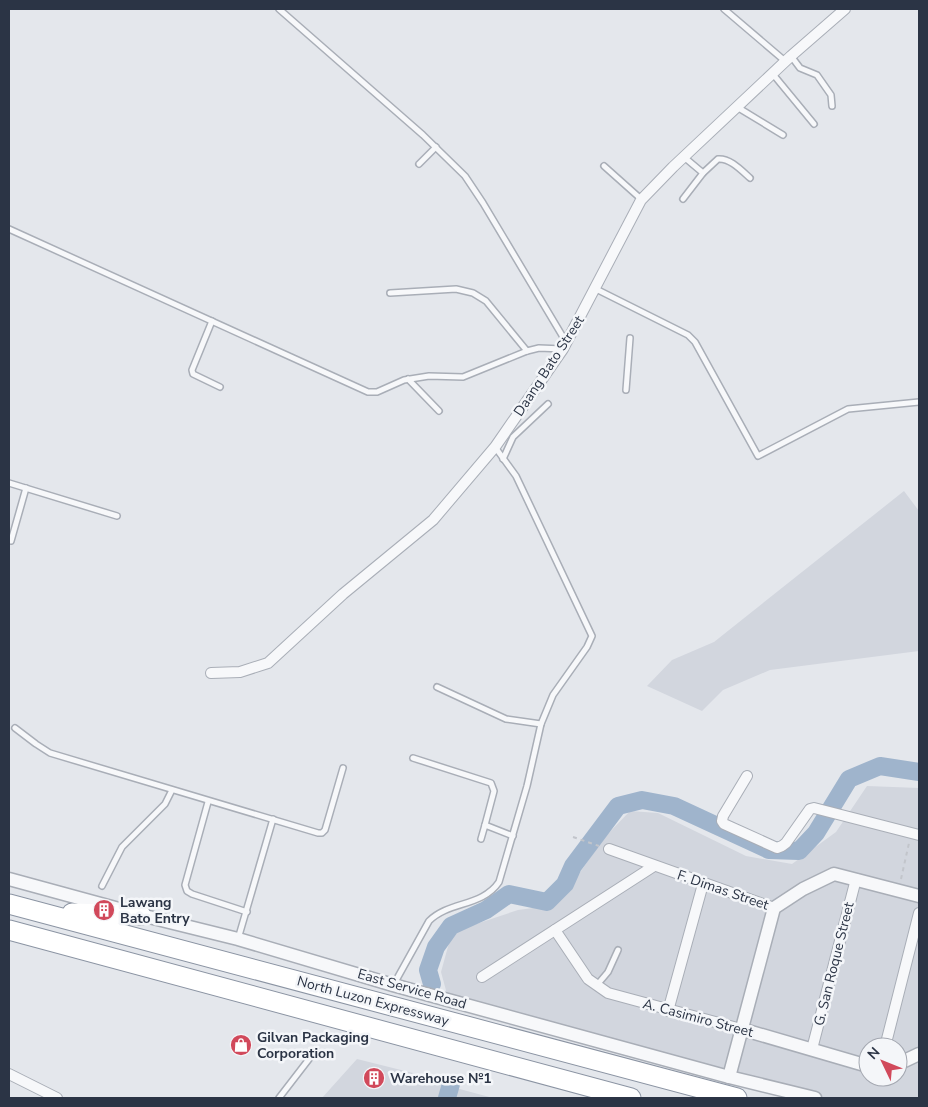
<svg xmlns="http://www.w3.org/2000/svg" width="928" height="1107" viewBox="0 0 928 1107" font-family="'Nunito Sans',sans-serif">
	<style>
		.built { fill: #d2d6de; fill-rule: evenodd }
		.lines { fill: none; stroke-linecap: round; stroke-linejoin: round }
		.river { stroke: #9fb4cc; stroke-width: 18 }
		.service-casing { stroke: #a9aeb7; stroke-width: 8 }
		.minor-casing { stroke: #a9aeb7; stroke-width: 12 }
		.tertiary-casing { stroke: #a9aeb7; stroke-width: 15 }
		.motorway-casing { stroke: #8b94a3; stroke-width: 21 }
		.path { stroke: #c2c5cb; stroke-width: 2; stroke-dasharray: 4 4; stroke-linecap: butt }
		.service { stroke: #f7f8fa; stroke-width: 5 }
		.minor { stroke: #f7f8fa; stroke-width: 10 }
		.tertiary { stroke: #f7f8fa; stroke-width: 12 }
		.motorway { stroke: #fff; stroke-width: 19 }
		.labels { text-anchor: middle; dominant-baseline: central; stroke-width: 5; stroke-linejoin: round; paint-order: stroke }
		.street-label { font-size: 14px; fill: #2b3445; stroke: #f4f6f9 }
		.poi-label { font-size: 14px; font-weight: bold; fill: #2b3445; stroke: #f4f6f9; text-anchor: start }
	</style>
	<rect width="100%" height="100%" fill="#e4e7ec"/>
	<!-- built -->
	<g class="built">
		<path d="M904,491l15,20v140l-149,19 -47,20 -21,21 -55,-25 25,-26 42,-18z"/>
		<path d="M867,786l52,2v310h-97l-375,-104 -6,-22 11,-40 66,-22 30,-4 26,-25 30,-43 26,-27 28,2 88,43 46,8 44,-32zM868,1047h30v30h-30z"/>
		<path d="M357,1059l60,15 24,10 52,14h-171z"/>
	</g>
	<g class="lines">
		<!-- river -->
		<g class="river">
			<path d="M432,984l-4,-14 8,-23 15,-21 35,-16 23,-16 38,8 18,-18 8,-18 45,-60 24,-6 32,6 95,44 30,1 17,-18 33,-54 31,-13 39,6"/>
			<path d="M447,1098l4,-14"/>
		</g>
		<!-- service casing -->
		<g class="service-casing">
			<g id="service">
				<path d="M279,9l144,126 42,41 18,27 83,139"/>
				<path d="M724,9l61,52"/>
				<path d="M791,56l9,12 17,7 14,20 1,11"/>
				<path d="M772,73l42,51"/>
				<path d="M737,107l46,28"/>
				<path d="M419,164l17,-17"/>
				<path d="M604,166l37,33"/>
				<path d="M703,173l15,-14c12,-1 23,11 32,19"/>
				<path d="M683,199l20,-26 -19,-16"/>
				<path d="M9,229l359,163h9l27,-12 25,-4 34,1 64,-26 12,-3 24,1"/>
				<path d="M596,289l92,46 7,7 63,114 90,-47 71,-7"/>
				<path d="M390,293l66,-4 17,4 13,8 41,50"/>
				<path d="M212,321l-20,49 1,4 27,13"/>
				<path d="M408,379l31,32"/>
				<path d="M626,390l4,-52"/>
				<path d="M503,459l10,-22 35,-33"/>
				<path d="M9,483l108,33"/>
				<path d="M11,541l15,-53"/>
				<path d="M437,687l69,32 35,5"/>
				<path d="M15,728l21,16 14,9 268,80h4l3,-3 18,-62"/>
				<path d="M413,758l78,25 3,8 -9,34"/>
				<path d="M208,802l-23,83 2,6 5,3 55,18"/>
				<path d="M481,839l4,-14 28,11"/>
				<path d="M102,886l20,-39 43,-43 7,-14"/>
				<path d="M238,939l35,-120"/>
				<path d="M394,984l35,-63c20,-20 53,-14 70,-39l28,-96 14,-62 12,-29 34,-48 5,-11 -76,-160 -21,-29"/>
				<path d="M597,985l11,-13 10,-22"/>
				<path d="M279,1098l37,-48"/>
			</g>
		</g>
		<!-- minor casing -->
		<g class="minor-casing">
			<g id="minor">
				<path d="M211,673l29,-1 28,-9 75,-69 90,-74 62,-73 68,-98 78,-149 32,-33 118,-111 54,-47"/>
				<path d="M747,776l-24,40 -1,5 2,3 53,24 5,-2 4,-3 24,-34 4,-1 105,27"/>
				<path d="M609,849l165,59"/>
				<path d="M555,930l33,49 20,14 133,36"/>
				<path d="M482,977l172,-111"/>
				<path d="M668,1011l35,-127"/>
				<path d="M885,1047l34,-134"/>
				<path d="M812,1049l44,-170"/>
				<path d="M9,1074l48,24"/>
			</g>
		</g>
		<!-- tertiary casing -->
		<g class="tertiary-casing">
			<g id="tertiary">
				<path d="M9,879l132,36 97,24 155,46 336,92 86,21"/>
				<path d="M741,1029l127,37"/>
				<path d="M898,1064l21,-10"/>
				<path d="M729,1077l45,-169 29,-19 31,-15 85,22"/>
			</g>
		</g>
		<!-- motorway casing -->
		<g class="motorway-casing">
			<g id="motorway">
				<path d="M9,904l728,194"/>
				<path d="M72,913l69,2"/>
				<path d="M9,930l622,168"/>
			</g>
		</g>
		<!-- path -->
		<g class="path">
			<path d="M573,837l26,9"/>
			<path d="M901,879l8,-36"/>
		</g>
		<!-- service -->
		<use href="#service" class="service"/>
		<!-- minor -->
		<use href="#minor" class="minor"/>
		<!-- tertiary -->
		<use href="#tertiary" class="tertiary"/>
		<!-- motorway -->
		<use href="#motorway" class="motorway"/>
	</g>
	<!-- icons -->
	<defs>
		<g id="building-disc" transform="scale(1.125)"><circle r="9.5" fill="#d1495b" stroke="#f4f6f9"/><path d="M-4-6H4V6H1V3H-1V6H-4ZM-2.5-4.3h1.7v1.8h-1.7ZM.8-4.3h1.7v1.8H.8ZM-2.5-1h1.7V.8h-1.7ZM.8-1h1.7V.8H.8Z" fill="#fff"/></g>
		<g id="shop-disc" transform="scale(1.125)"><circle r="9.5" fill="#d1495b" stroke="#f4f6f9"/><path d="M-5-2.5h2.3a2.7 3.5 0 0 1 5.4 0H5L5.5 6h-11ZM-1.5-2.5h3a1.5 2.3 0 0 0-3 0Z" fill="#fff"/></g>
	</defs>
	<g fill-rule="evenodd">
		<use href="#building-disc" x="104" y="910"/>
		<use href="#shop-disc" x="241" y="1045"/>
		<use href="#building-disc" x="374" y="1078"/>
	</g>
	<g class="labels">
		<!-- street labels -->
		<g class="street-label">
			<text transform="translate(549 366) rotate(-57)">Daang Bato Street</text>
			<text transform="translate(723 890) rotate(19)">F. Dimas Street</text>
			<text transform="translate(834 964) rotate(-76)">G. San Roque Street</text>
			<text transform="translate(412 989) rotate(16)">East Service Road</text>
			<text transform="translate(373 1001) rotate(15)">North Luzon Expressway</text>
			<text transform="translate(698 1018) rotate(15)">A. Casimiro Street</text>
		</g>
		<!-- poi labels -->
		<g class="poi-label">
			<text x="120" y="902">Lawang<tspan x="120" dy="16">Bato Entry</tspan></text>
			<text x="257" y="1037">Gilvan Packaging<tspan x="257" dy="16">Corporation</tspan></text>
			<text x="390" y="1078">Warehouse №1</text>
		</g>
	</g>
	<!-- border -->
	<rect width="928" height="1107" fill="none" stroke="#2b3445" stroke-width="20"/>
	<!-- north arrow -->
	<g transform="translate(883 1062) rotate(313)"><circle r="24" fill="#f4f6f9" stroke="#a4a8b1"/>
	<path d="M0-4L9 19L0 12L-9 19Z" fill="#d1495b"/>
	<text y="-8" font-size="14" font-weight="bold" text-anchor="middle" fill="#2b3445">N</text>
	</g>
</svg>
